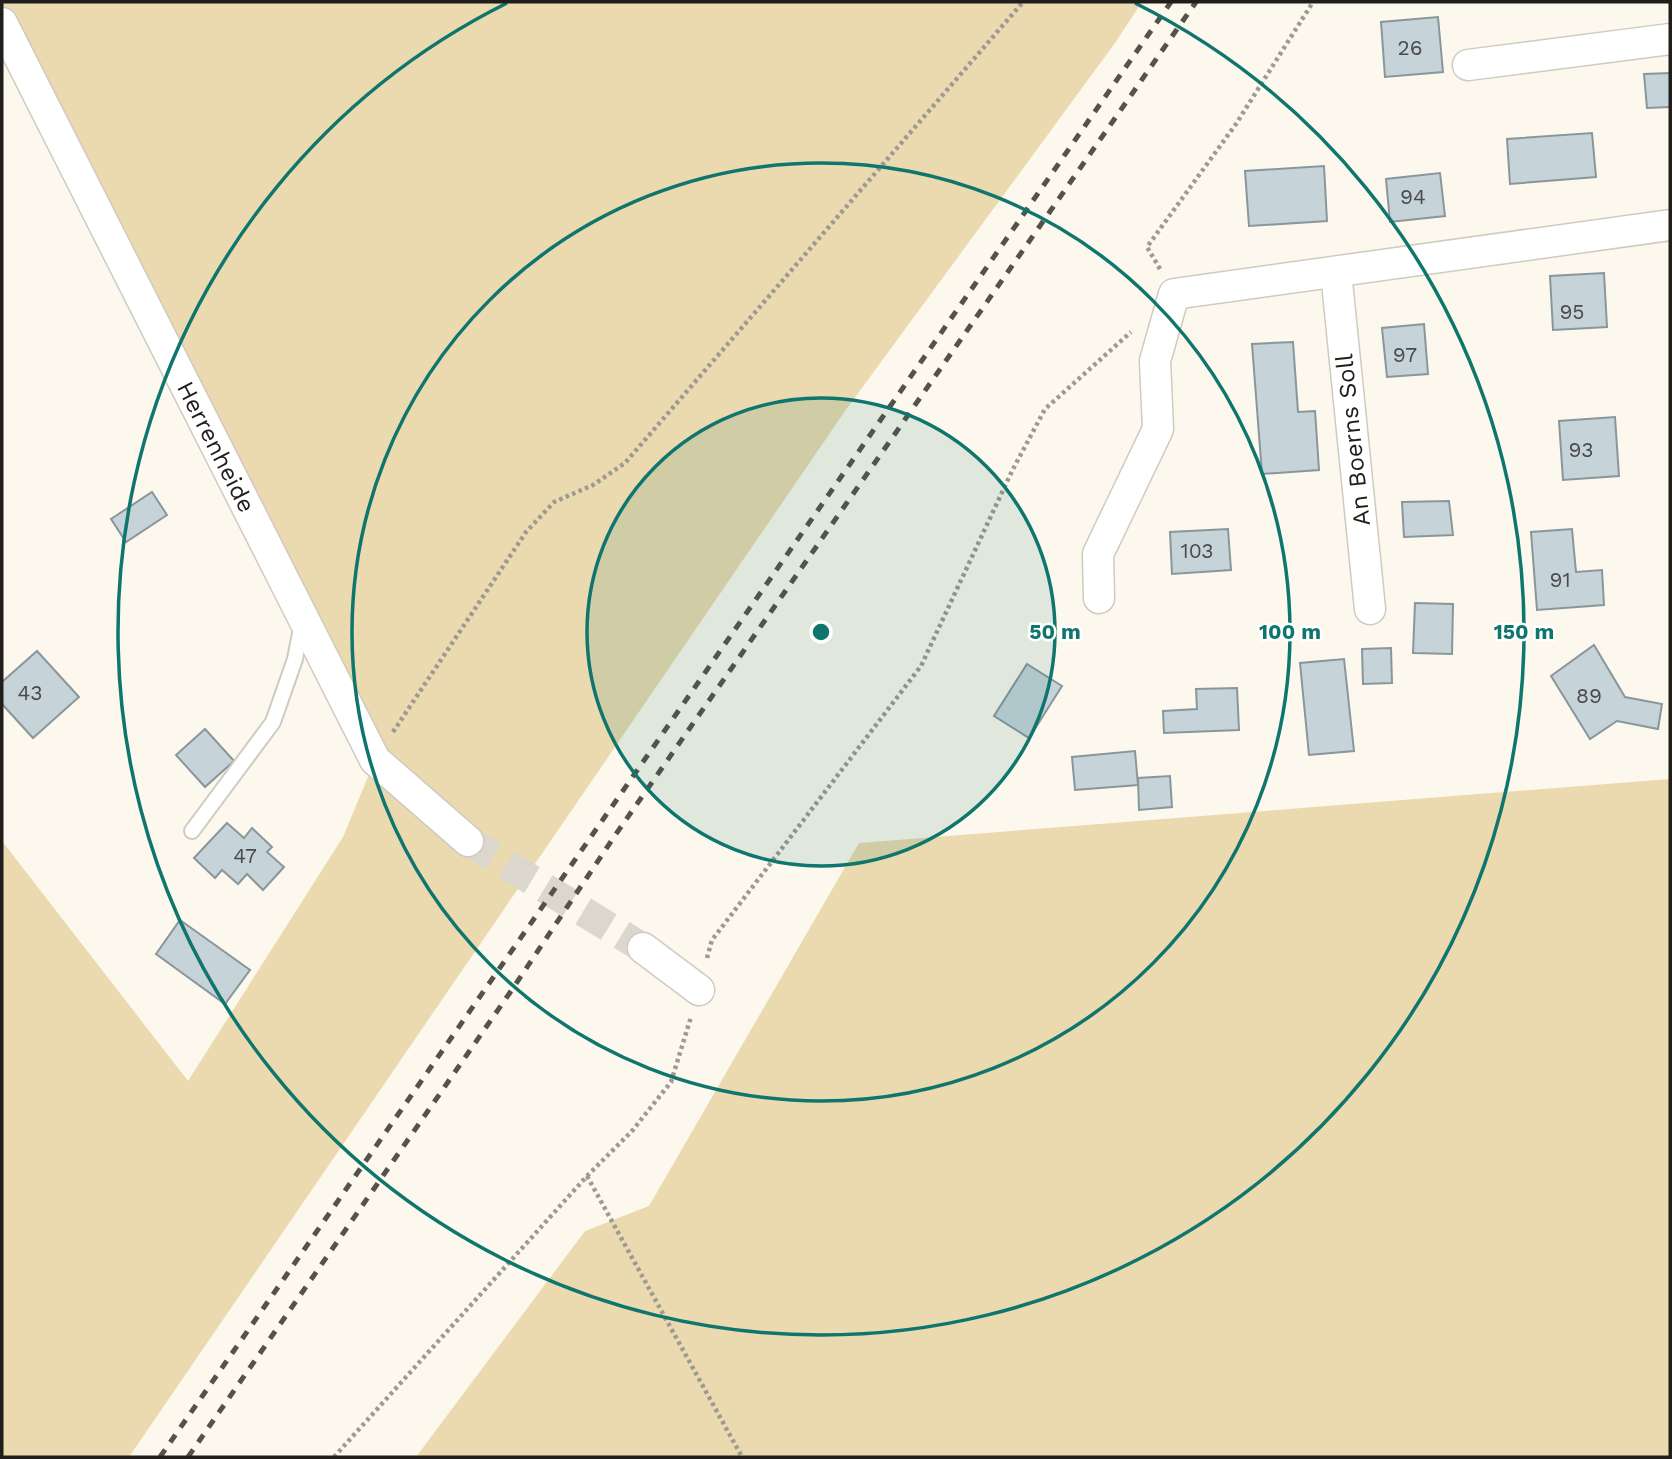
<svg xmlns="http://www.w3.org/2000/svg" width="1672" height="1459" viewBox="0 0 1672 1459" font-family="'Work Sans',sans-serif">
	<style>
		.green { fill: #ebd9af }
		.building { fill: #c6d3d9; stroke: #89969b; stroke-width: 2 }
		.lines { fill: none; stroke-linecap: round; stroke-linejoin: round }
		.street-tunnel { stroke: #dcd7cd; stroke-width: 30; stroke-dasharray: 30 15; stroke-linecap: butt }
		.lane-casing { stroke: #d0cbc0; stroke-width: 18 }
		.street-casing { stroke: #d0cbc0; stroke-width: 33 }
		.path { stroke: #9e9a92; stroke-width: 4.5; stroke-dasharray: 3.5 3.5; stroke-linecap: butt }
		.lane { stroke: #fff; stroke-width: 14 }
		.street { stroke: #fff; stroke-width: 30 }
		.rail { stroke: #55524c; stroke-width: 5; stroke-dasharray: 9 9; stroke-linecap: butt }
		.ring { fill: none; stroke: #0f766e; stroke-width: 3.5 }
		.labels { text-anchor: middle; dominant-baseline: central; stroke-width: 5; stroke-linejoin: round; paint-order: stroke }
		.number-label { font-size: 21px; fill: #4a4b4a }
		.street-label { font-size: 24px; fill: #201e1a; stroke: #fff }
		.centre { fill: #0f766e; stroke: #fff; stroke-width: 3.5 }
		.ring-label { font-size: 21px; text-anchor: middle; font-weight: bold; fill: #0f766e; stroke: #fff; stroke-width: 5; stroke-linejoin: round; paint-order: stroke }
	</style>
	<rect width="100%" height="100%" fill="#fdf8ed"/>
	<!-- green -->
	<g class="green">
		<path d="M2,2h1140l-27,41 -270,368 -716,1046h-127v-616l186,240 155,-244 32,-77 -373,-737z"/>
		<path d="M1670,779v678h-1254l169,-226 64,-25 210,-363z"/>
	</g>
	<!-- building -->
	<g class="building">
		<path d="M1438,17l5,55 -58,5 -4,-55z"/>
		<path d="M1670,73v34l-23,1 -3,-34z"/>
		<path d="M1592,133l4,44 -86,7 -3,-45z"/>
		<path d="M1324,166l3,55 -78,5 -4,-55z"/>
		<path d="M1440,173l5,43 -55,6 -4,-43z"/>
		<path d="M1604,273l3,54 -54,3 -3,-54z"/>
		<path d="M1424,324l4,50 -41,3 -5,-49z"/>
		<path d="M1293,342l5,70 17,-1 4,59 -57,4 -10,-130z"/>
		<path d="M1615,417l4,59 -56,4 -4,-59z"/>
		<path d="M152,492l15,23 -41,27 -15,-23z"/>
		<path d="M1449,501l4,34 -49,2 -2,-35z"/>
		<path d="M1228,529l3,41 -59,4 -2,-42z"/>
		<path d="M1572,529l4,43 26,-2 2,35 -67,5 -6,-78z"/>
		<path d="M1415,603l38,1 -1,50 -39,-1z"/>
		<path d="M1594,645l31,52 37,7 -4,25 -41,-8 -27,18 -39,-63z"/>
		<path d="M1391,648l1,35 -29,1 -1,-35z"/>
		<path d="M37,651l42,46 -46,41 -31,-34v-22z"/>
		<path d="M1344,659l10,92 -45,4 -9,-92z"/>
		<path d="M1027,664l35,22 -33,52 -35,-22z"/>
		<path d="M1237,688l2,42 -75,3 -1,-22 34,-2 -1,-20z"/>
		<path d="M205,729l29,32 -29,26 -29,-32z"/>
		<path d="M1135,751l3,34 -63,5 -3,-33z"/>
		<path d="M1170,776l2,31 -33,3 -1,-32z"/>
		<path d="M227,823l17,15 8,-10 20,19 -5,5 17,15 -21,23 -16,-16 -9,10 -16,-14 -7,8 -21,-20z"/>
		<path d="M180,920l70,50 -25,34 -69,-50z"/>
	</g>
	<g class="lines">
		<!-- street-tunnel -->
		<path class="street-tunnel" d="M468,841l175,107"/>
		<!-- lane casing -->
		<g class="lane-casing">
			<path id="lane" d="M192,831l81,-109 22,-63 7,-36"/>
		</g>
		<!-- street casing -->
		<g class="street-casing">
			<g id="street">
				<path d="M2,23l373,737 93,81"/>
				<path d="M1468,65l202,-26"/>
				<path d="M1336,272l34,337"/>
				<path d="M1099,598l-1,-44 60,-125 -3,-68 19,-67 496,-69"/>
				<path d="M643,948l56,42"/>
			</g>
		</g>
		<!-- path -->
		<g class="path">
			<path d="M1160,269l-13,-22 89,-123 77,-122"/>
			<path d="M393,732l133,-200 28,-30 39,-17 32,-22 398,-461"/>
			<path d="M707,958l5,-18 209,-274 91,-195 33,-62 86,-77"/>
			<path d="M587,1176l155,281"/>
			<path d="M334,1457l253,-281 45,-45 39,-49 20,-65"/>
		</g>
		<!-- lane -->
		<use href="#lane" class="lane"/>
		<!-- street -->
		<use href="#street" class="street"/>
		<!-- rail -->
		<g class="rail">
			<path d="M160,1457l1011,-1455"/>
			<path d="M188,1457l321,-463 107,-160 580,-832"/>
		</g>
	</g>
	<!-- distance rings -->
	<circle cx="821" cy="632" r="234" fill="#0f766e" fill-opacity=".12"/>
	<g class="ring">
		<circle cx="821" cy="632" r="234"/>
		<circle cx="821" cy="632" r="469"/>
		<path d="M1135 3A703 703 0 1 1 507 3"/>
	</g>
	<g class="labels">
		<!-- number labels -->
		<g class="number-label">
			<text x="1410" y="47">26</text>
			<text x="1413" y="196">94</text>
			<text x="1572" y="311">95</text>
			<text x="1405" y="354">97</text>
			<text x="1581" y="449">93</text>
			<text x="1197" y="550">103</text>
			<text x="1560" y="579">91</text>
			<text x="30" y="692">43</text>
			<text x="1589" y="695">89</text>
			<text x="245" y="855">47</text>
		</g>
		<!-- street labels -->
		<g class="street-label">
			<text transform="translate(1353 440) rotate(-96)">An Boerns Soll</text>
			<text transform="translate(216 447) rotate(63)">Herrenheide</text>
		</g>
	</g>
	<circle cx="821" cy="632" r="10" class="centre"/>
	<g class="ring-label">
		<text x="1055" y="639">50 m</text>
		<text x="1290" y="639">100 m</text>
		<text x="1524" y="639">150 m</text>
	</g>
	<!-- border -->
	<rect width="1672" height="1459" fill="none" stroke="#201e1a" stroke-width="7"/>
</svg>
